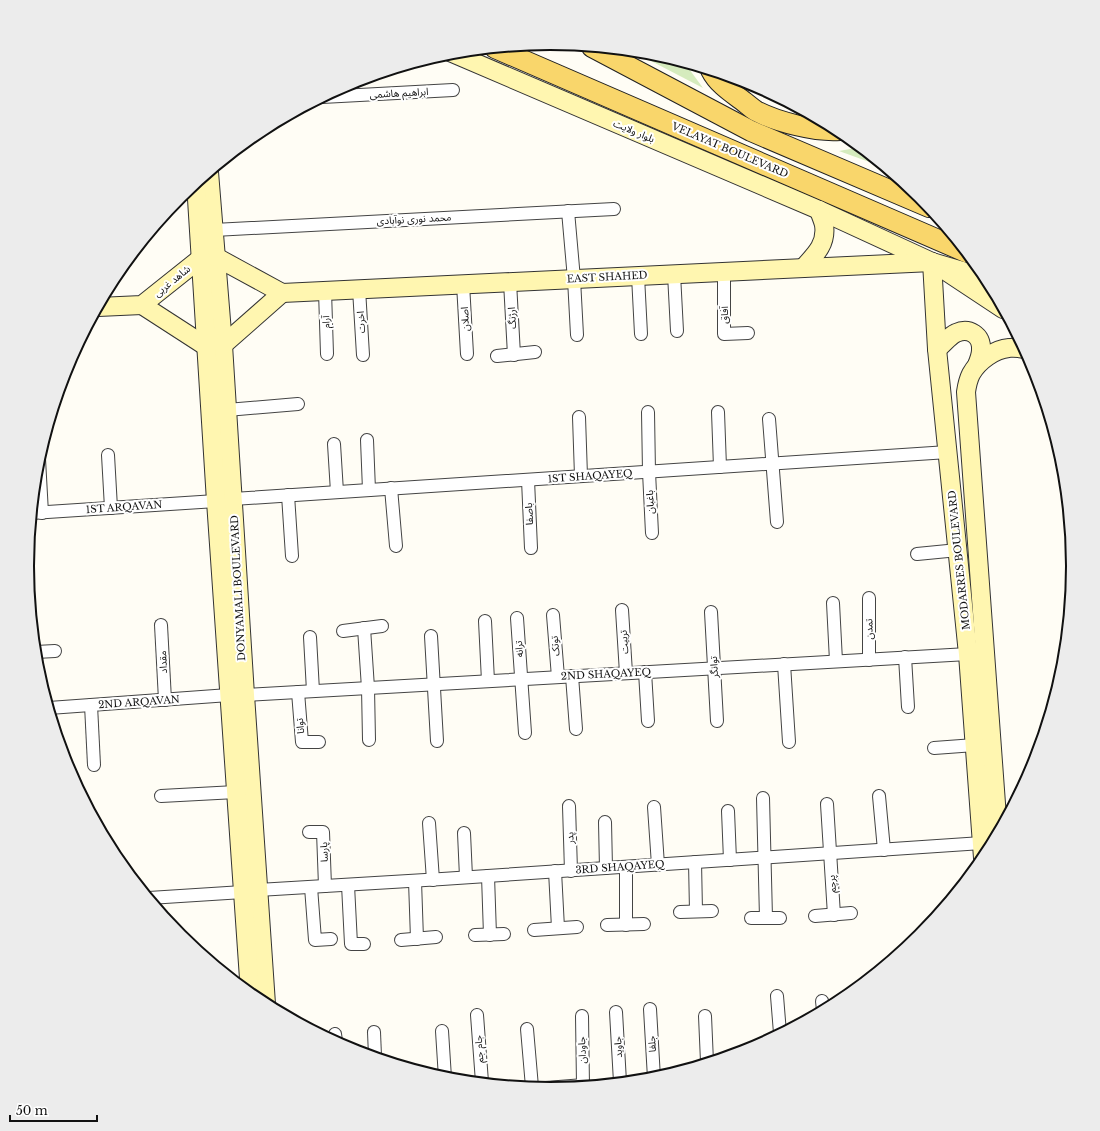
<svg xmlns="http://www.w3.org/2000/svg" width="1100" height="1131" viewBox="0 0 1100 1131" font-family="'Libre Baskerville','Noto Sans Arabic',serif">
	<style>
		.green { fill: #d5ebbd }
		.lines { fill: none; stroke-linecap: round; stroke-linejoin: round }
		.street-casing { stroke: #444; stroke-width: 14 }
		.secondary-casing { stroke: #333; stroke-width: 20 }
		.primary-casing { stroke: #222; stroke-width: 22 }
		.street { stroke: #fff; stroke-width: 12 }
		.secondary { stroke: #fff6b0; stroke-width: 18 }
		.primary { stroke: #f9d66b; stroke-width: 20 }
		.labels { text-anchor: middle; dominant-baseline: central; stroke-width: 4; stroke-linejoin: round; paint-order: stroke }
		.street-label { font-size: 10px; fill: #111; stroke: #fff }
		.rim { fill: none; stroke: #111; stroke-width: 2 }
	</style>
	<rect width="100%" height="100%" fill="#fffdf5"/>
	<!-- green -->
	<g class="green">
		<path d="M630,50l22,3 32,9 19,26z"/>
		<path d="M861,147l25,21 -47,-17z"/>
	</g>
	<g class="lines">
		<!-- street casing -->
		<g class="street-casing">
			<g id="street">
				<path d="M322,97l131,-7"/>
				<path d="M568,211l6,68 3,56"/>
				<path d="M214,230l400,-21"/>
				<path d="M724,272v62l24,-1"/>
				<path d="M674,274l3,57"/>
				<path d="M638,276l3,58"/>
				<path d="M510,282l4,73"/>
				<path d="M463,284l4,70"/>
				<path d="M359,289l4,66"/>
				<path d="M325,291l2,63"/>
				<path d="M497,356l38,-4"/>
				<path d="M227,410l71,-6"/>
				<path d="M648,412l1,60 3,61"/>
				<path d="M718,412l2,55"/>
				<path d="M579,417l2,59"/>
				<path d="M769,419l8,103"/>
				<path d="M367,440l2,50"/>
				<path d="M334,444l3,48"/>
				<path d="M108,455l3,53"/>
				<path d="M39,459l3,54"/>
				<path d="M528,480l3,68"/>
				<path d="M391,488l5,58"/>
				<path d="M288,495l4,61"/>
				<path d="M233,499l715,-47"/>
				<path d="M32,513l184,-12"/>
				<path d="M917,554l41,-4"/>
				<path d="M869,598v62"/>
				<path d="M833,603l3,58"/>
				<path d="M622,610l4,63"/>
				<path d="M711,612l6,109"/>
				<path d="M553,615l5,62"/>
				<path d="M517,618l8,115"/>
				<path d="M485,621l3,60"/>
				<path d="M161,625l4,75"/>
				<path d="M364,628l4,60 1,52"/>
				<path d="M343,631l39,-5"/>
				<path d="M431,636l6,105"/>
				<path d="M310,637l3,54"/>
				<path d="M36,652l19,-1"/>
				<path d="M905,657l3,50"/>
				<path d="M784,664l5,78"/>
				<path d="M645,672l3,49"/>
				<path d="M572,676l4,53"/>
				<path d="M298,692l4,50h17"/>
				<path d="M245,695l723,-41"/>
				<path d="M91,705l3,60"/>
				<path d="M49,708l180,-13"/>
				<path d="M934,748l41,-3"/>
				<path d="M161,796l75,-4"/>
				<path d="M879,796l5,54"/>
				<path d="M763,798l3,120"/>
				<path d="M827,804l7,111"/>
				<path d="M569,806l2,65"/>
				<path d="M654,807l4,58"/>
				<path d="M728,811l2,49"/>
				<path d="M605,822l1,46"/>
				<path d="M429,823l4,57"/>
				<path d="M309,832h14l2,54"/>
				<path d="M464,833l2,44"/>
				<path d="M695,862l1,49"/>
				<path d="M626,867v58"/>
				<path d="M555,871l3,57"/>
				<path d="M488,876l2,59"/>
				<path d="M415,881l2,58"/>
				<path d="M348,885l3,59h13"/>
				<path d="M311,887l4,53 16,-1"/>
				<path d="M258,890l184,-11 540,-36"/>
				<path d="M149,898l94,-6"/>
				<path d="M680,912l32,-1"/>
				<path d="M815,916l36,-3"/>
				<path d="M751,918h29"/>
				<path d="M607,925l37,-1"/>
				<path d="M534,930l43,-3"/>
				<path d="M475,935l29,-1"/>
				<path d="M401,940l35,-3"/>
				<path d="M777,996l3,37"/>
				<path d="M822,1001l1,9"/>
				<path d="M650,1009l4,69"/>
				<path d="M616,1012l4,70"/>
				<path d="M477,1015l5,67"/>
				<path d="M582,1016l1,69"/>
				<path d="M705,1016l2,46"/>
				<path d="M527,1029l5,58"/>
				<path d="M442,1031l3,47"/>
				<path d="M374,1032l1,24"/>
				<path d="M335,1034l1,7"/>
				<path d="M546,1088l38,-3"/>
			</g>
		</g>
		<!-- secondary casing -->
		<g class="secondary-casing">
			<g id="secondary">
				<path d="M450,52l369,158 113,52 71,47"/>
				<path d="M209,172l14,173 22,350 21,309"/>
				<path d="M196,183l20,318 34,492"/>
				<path d="M216,257l66,36"/>
				<path d="M932,262l5,87 31,305 15,204"/>
				<path d="M803,268c12,-13 24,-24 21,-43 -1,-5 -4,-11 -5,-15"/>
				<path d="M282,293l650,-31 54,16"/>
				<path d="M142,305l65,42"/>
				<path d="M98,307l44,-2 59,-47"/>
				<path d="M223,345l59,-52"/>
				<path d="M937,349c7,-5 12,-13 19,-16 13,-6 26,2 25,17 0,5 -2,10 -4,15"/>
				<path d="M998,831l-32,-439c1,-7 2,-12 5,-18 7,-13 24,-25 38,-26 5,-1 10,0 15,1"/>
			</g>
		</g>
		<!-- primary casing -->
		<g class="primary-casing">
			<g id="primary">
				<path d="M592,47l159,84 178,76"/>
				<path d="M495,48l471,204"/>
				<path d="M711,70c6,12 17,20 28,28 6,4 11,9 17,13 21,11 60,21 84,19"/>
			</g>
		</g>
		<!-- street -->
		<use href="#street" class="street"/>
		<!-- secondary -->
		<use href="#secondary" class="secondary"/>
		<!-- primary -->
		<use href="#primary" class="primary"/>
	</g>
	<g class="labels">
		<!-- street labels -->
		<g class="street-label">
			<text transform="translate(399 93) rotate(-3)">ابراهیم هاشمی</text>
			<text transform="translate(634 131) rotate(23)">بلوار ولایت</text>
			<text transform="translate(730 150) rotate(23)">VELAYAT BOULEVARD</text>
			<text transform="translate(414 219) rotate(-3)">محمد نوری نوآبادی</text>
			<text transform="translate(607 277) rotate(-3)">EAST SHAHED</text>
			<text transform="translate(172 281) rotate(-39)">شاهد غربی</text>
			<text transform="translate(724 315) rotate(-90)">آفاق</text>
			<text transform="translate(512 318) rotate(-93)">ارژنگ</text>
			<text transform="translate(465 319) rotate(-93)">اصلان</text>
			<text transform="translate(326 322) rotate(-92)">آرام</text>
			<text transform="translate(361 322) rotate(-93)">اخرت</text>
			<text transform="translate(590 476) rotate(-4)">1ST SHAQAYEQ</text>
			<text transform="translate(650 502) rotate(-93)">باغبان</text>
			<text transform="translate(124 507) rotate(-4)">1ST ARQAVAN</text>
			<text transform="translate(529 514) rotate(-93)">باصفا</text>
			<text transform="translate(959 560) rotate(-96)">MODARRES BOULEVARD</text>
			<text transform="translate(238 588) rotate(-93)">DONYAMALI BOULEVARD</text>
			<text transform="translate(869 629) rotate(-91)">تمدن</text>
			<text transform="translate(624 642) rotate(-94)">تربیت</text>
			<text transform="translate(555 646) rotate(-95)">توتک</text>
			<text transform="translate(519 649) rotate(-94)">ترانه</text>
			<text transform="translate(163 662) rotate(-93)">مقداد</text>
			<text transform="translate(714 667) rotate(-93)">توانگر</text>
			<text transform="translate(606 674) rotate(-3)">2ND SHAQAYEQ</text>
			<text transform="translate(139 702) rotate(-4)">2ND ARQAVAN</text>
			<text transform="translate(300 726) rotate(-95)">توانا</text>
			<text transform="translate(570 838) rotate(-92)">پدر</text>
			<text transform="translate(324 852) rotate(-92)">پارسا</text>
			<text transform="translate(620 867) rotate(-4)">3RD SHAQAYEQ</text>
			<text transform="translate(832 884) rotate(-94)">پرچم</text>
			<text transform="translate(652 1044) rotate(-94)">جلفا</text>
			<text transform="translate(618 1047) rotate(-93)">جاوید</text>
			<text transform="translate(479 1049) rotate(-94)">جام جم</text>
			<text transform="translate(582 1050) rotate(-92)">جاودان</text>
		</g>
	</g>
	<!-- crop -->
	<path d="M0 0H1100V1131H0ZM34 566a516 516 0 1 1 1032 0a516 516 0 1 1-1032 0Z" fill="#ececec" fill-rule="evenodd"/>
	<path class="rim" d="M34 566a516 516 0 1 1 1032 0a516 516 0 1 1-1032 0Z"/>
	<!-- scale -->
	<path d="M10 1115v6h87v-6" fill="none" stroke="#111111" stroke-width="2"/>
	<text x="16" y="1115" font-size="12" fill="#111111" stroke="#ffffff" stroke-width="3" paint-order="stroke">50 m</text>
</svg>
